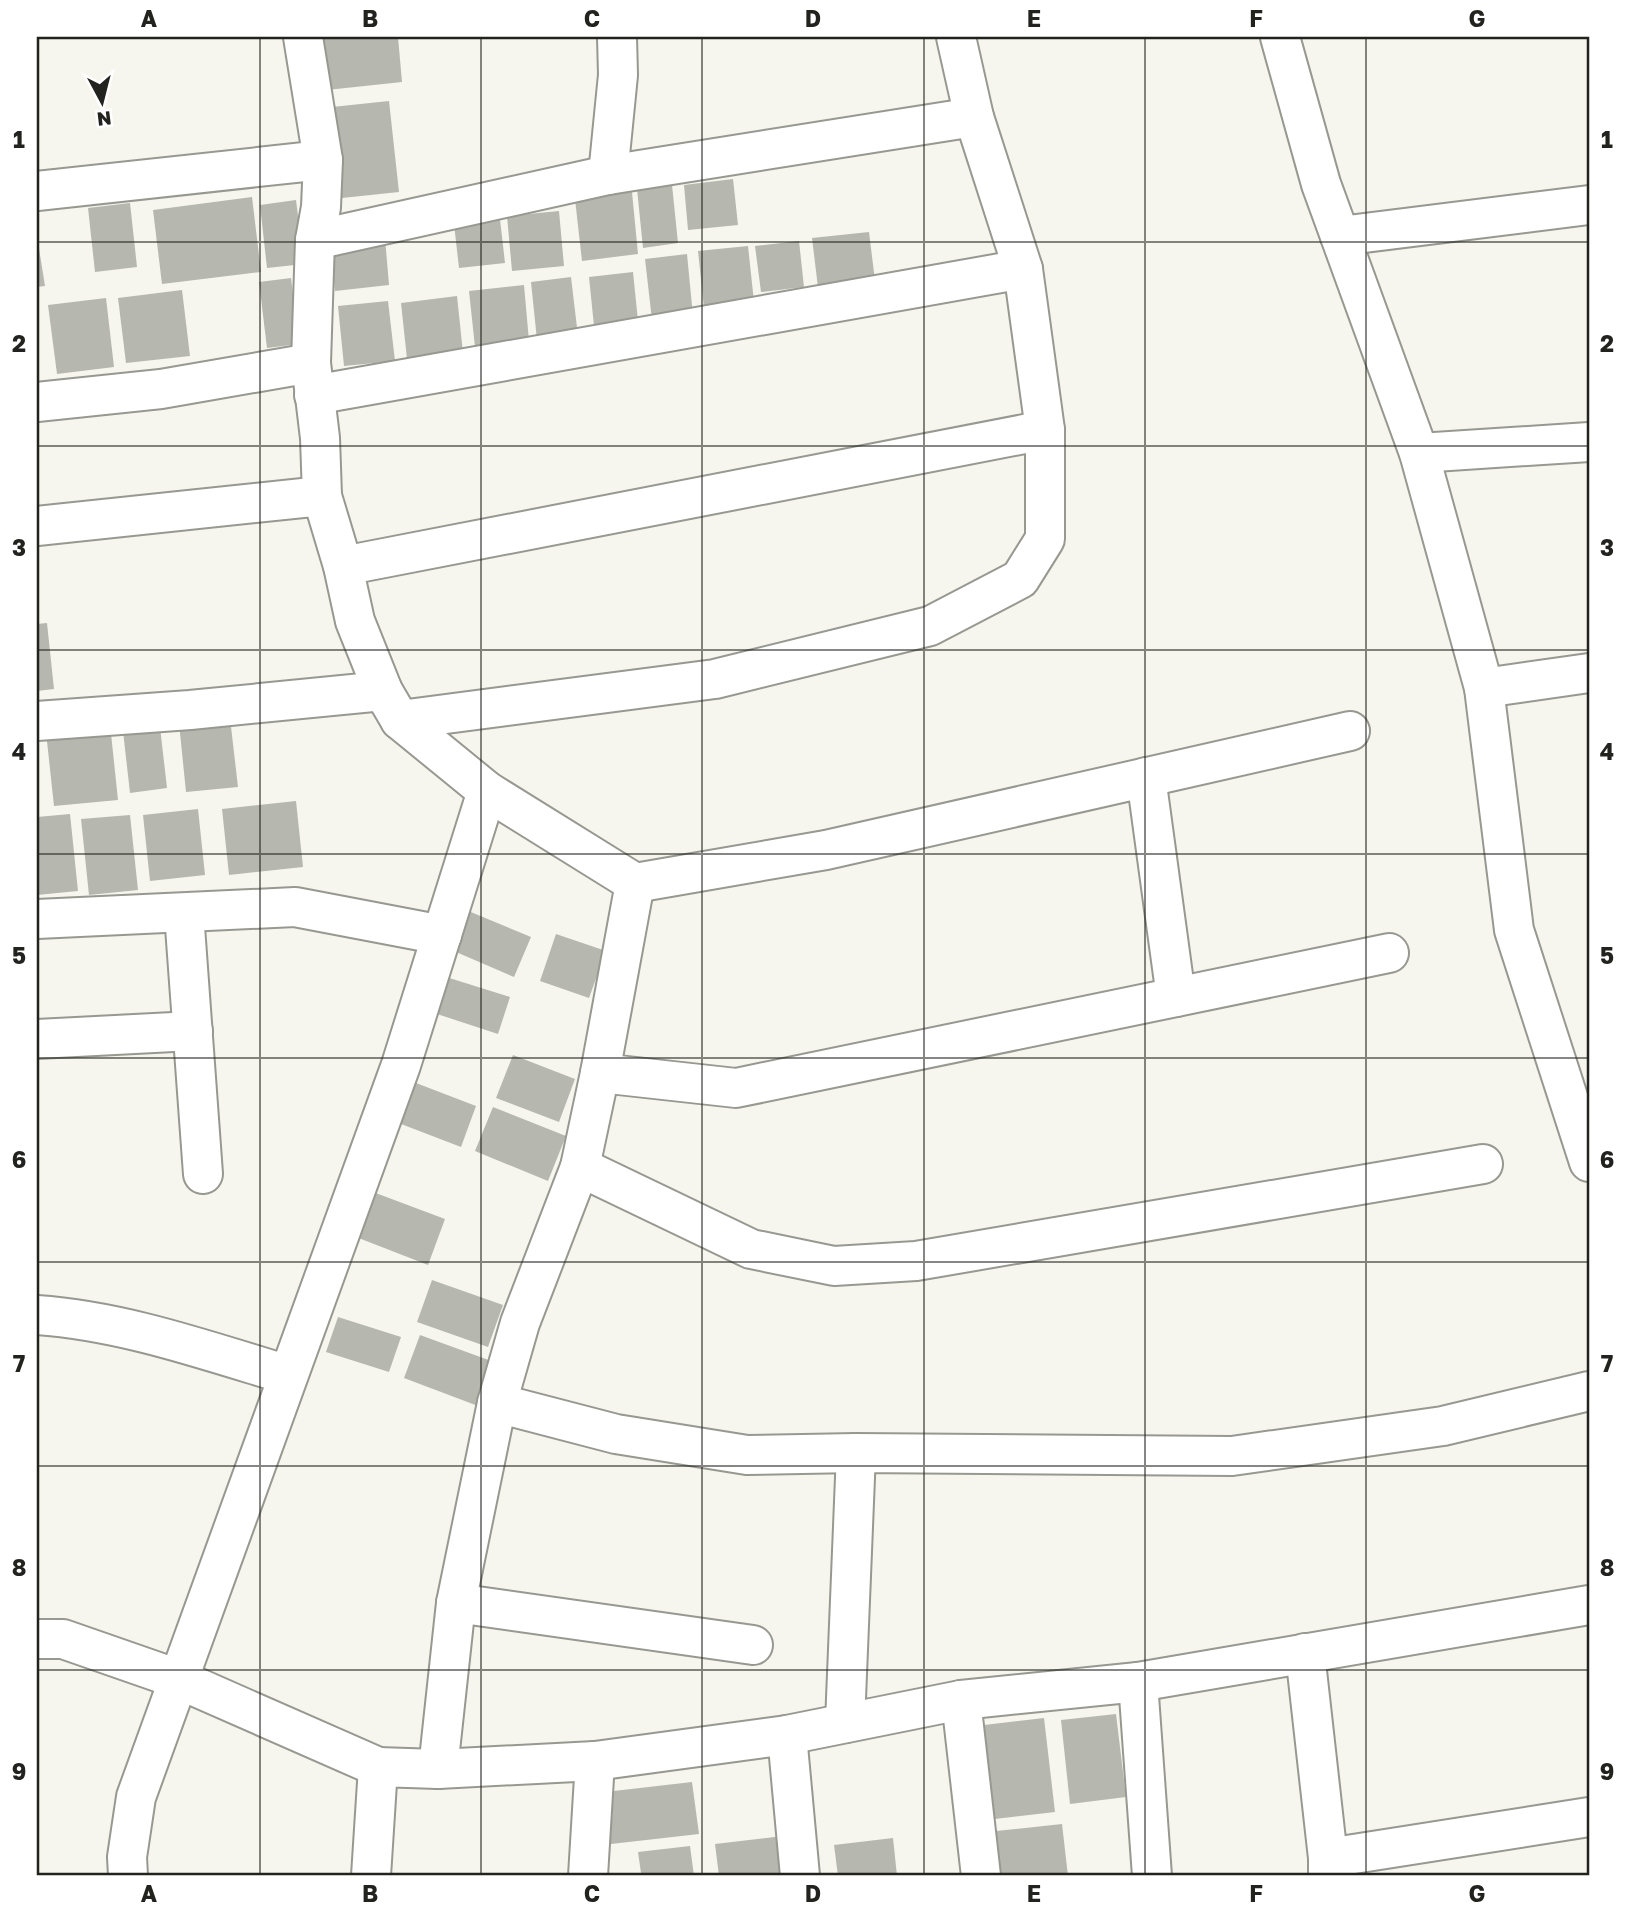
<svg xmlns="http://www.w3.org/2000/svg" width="1626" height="1913" viewBox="0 0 1626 1913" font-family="'Golos Text',sans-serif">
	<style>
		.building { fill: #b6b7af }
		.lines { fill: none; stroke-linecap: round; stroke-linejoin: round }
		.minor-casing { stroke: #979890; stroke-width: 42 }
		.minor { stroke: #fff; stroke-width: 38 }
		.grid { fill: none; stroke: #22221f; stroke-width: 2; stroke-opacity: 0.55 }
		.neatline { fill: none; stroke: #22221f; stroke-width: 2.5 }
		.grid-label { font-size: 23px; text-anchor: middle; font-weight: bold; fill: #22221f }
	</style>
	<rect width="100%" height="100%" fill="#f6f6ee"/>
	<!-- building -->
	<g class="building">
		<path d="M321,37h77l4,45 -75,8z"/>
		<path d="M389,101l10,91 -57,6 -10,-91z"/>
		<path d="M733,179l5,46 -50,5 -4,-45z"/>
		<path d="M672,185l6,58 -35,5 -6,-59z"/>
		<path d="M632,192l6,62 -56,7 -7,-62z"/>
		<path d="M252,197l9,75 -99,12 -9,-74z"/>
		<path d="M296,200l8,64 -37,4 -7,-63z"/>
		<path d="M130,203l7,64 -42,5 -7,-64z"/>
		<path d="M559,211l5,55 -52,5 -5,-55z"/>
		<path d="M500,219l5,44 -46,5 -5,-44z"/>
		<path d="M869,232l7,57 -57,7 -7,-58z"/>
		<path d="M37,236l8,50 -8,1z"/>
		<path d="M385,238l4,47 -54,6 -5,-47z"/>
		<path d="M799,241l5,46 -43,5 -6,-46z"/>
		<path d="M748,246l6,56 -50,6 -6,-57z"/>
		<path d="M687,254l6,62 -41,4 -7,-61z"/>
		<path d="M633,272l5,49 -44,5 -5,-49z"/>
		<path d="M571,277l7,59 -41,4 -6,-58z"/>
		<path d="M291,278l8,66 -32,4 -8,-66z"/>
		<path d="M524,285l5,56 -54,6 -6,-56z"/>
		<path d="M182,290l8,66 -64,7 -8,-65z"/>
		<path d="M457,296l6,57 -56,6 -6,-56z"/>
		<path d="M106,298l8,69 -57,7 -9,-69z"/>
		<path d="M388,301l7,60 -51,5 -6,-60z"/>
		<path d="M47,623l7,66 -17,2v-67z"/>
		<path d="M230,718l8,69 -52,5 -7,-69z"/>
		<path d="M110,724l8,76 -64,6 -8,-74z"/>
		<path d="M160,727l7,61 -37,5 -7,-62z"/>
		<path d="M296,801l7,66 -74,8 -7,-66z"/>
		<path d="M198,809l7,66 -55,6 -7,-66z"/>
		<path d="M70,814l8,77 -41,4v-78z"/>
		<path d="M130,815l8,75 -49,5 -8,-76z"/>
		<path d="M466,910l65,27 -17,40 -65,-28z"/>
		<path d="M556,934l50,17 -17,47 -49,-17z"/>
		<path d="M443,976l67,21 -12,37 -67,-22z"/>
		<path d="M513,1055l62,24 -16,43 -63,-24z"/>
		<path d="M416,1083l60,23 -15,41 -60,-23z"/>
		<path d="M493,1107l73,29 -18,45 -73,-30z"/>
		<path d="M373,1192l72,27 -17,46 -72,-28z"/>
		<path d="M432,1280l71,25 -15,42 -71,-25z"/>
		<path d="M338,1317l63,20 -12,35 -63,-20z"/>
		<path d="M420,1335l74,27 -16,44 -74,-28z"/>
		<path d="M1116,1714l10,83 -56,7 -9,-84z"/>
		<path d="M1044,1718l11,94 -60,7 -11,-94z"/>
		<path d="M692,1782l7,52 -88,10 -6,-52z"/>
		<path d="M1062,1824l6,52h-67l-5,-45z"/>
		<path d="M783,1836l5,40h-69l-4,-32z"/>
		<path d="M893,1838l4,38h-59l-4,-31z"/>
		<path d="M690,1846l4,30h-66l13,-3 -3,-21z"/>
	</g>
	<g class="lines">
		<!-- minor casing -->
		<g class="minor-casing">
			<g id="minor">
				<path d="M303,37l20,123 -2,47 -6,33 -4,123 9,75 2,58 21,70 12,55 28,70 17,29 87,71 148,92 -35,190 -20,94 -60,156 -23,80 -41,200 -18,166"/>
				<path d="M1280,37l41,147 98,269 65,235 30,242 75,232"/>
				<path d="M608,175l10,-100 -1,-38"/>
				<path d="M37,191l286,-31"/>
				<path d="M1340,236l249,-31"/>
				<path d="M315,240l293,-65 366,-58"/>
				<path d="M314,395l709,-126"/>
				<path d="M37,402l124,-13 150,-26"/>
				<path d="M1419,453l170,-11"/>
				<path d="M37,526l285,-30"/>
				<path d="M343,566l702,-136"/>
				<path d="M1484,688l105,-15"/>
				<path d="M400,720l315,-41 215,-53 90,-47 25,-40v-109l-22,-161 -49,-152 -18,-80"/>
				<path d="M37,721l153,-11 193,-19"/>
				<path d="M1146,777l30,220"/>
				<path d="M635,883l191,-33 524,-119"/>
				<path d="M184,913l19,261"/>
				<path d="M37,919l258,-12 147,28"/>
				<path d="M37,1039l156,-8"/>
				<path d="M600,1073l136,15 653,-135"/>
				<path d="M580,1167l171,82 83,17 82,-5 567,-97"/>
				<path d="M37,1315c86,6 168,35 251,60"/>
				<path d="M497,1403l119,31 131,21 109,-2 376,3 211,-30 146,-35"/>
				<path d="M456,1603l297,42"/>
				<path d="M37,1639h26l115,40 200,88"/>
				<path d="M1305,1653l23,205"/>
				<path d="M1138,1682l451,-77"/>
				<path d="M961,1700l20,176"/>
				<path d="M845,1723l11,-270"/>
				<path d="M787,1735l13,141"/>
				<path d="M128,1876l-1,-19 9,-60 265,-732 86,-274"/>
				<path d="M371,1876l7,-109 60,2 157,-8 192,-26 174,-35 177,-18 14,194"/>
				<path d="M588,1876l7,-115"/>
				<path d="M1328,1876v-18l261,-41"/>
			</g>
		</g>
		<!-- minor -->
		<use href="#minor" class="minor"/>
	</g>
	<!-- grid -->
	<path class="grid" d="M260,37v1839M481,37v1839M702,37v1839M924,37v1839M1145,37v1839M1366,37v1839M37,242h1552M37,446h1552M37,650h1552M37,854h1552M37,1058h1552M37,1262h1552M37,1466h1552M37,1670h1552"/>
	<!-- border -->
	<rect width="1626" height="1913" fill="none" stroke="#ffffff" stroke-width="77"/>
	<!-- north arrow -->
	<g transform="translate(102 102) rotate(173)" stroke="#ffffff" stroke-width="5" paint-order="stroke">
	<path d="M0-5L12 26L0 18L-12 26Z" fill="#22221f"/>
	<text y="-10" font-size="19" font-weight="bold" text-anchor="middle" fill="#22221f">N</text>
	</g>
	<rect x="38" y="38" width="1550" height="1836" class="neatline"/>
	<g class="grid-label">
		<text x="149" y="27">A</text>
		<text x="370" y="27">B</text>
		<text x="592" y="27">C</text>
		<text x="813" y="27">D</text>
		<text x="1034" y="27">E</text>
		<text x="1256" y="27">F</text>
		<text x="1477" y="27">G</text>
		<text x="19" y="148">1</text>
		<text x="1607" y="148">1</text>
		<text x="19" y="352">2</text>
		<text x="1607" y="352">2</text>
		<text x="19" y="556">3</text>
		<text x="1607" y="556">3</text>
		<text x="19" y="760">4</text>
		<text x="1607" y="760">4</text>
		<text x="19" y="964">5</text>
		<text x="1607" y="964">5</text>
		<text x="19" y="1168">6</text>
		<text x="1607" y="1168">6</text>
		<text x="19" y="1372">7</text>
		<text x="1607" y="1372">7</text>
		<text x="19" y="1576">8</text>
		<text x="1607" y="1576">8</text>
		<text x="19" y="1780">9</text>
		<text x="1607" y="1780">9</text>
		<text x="149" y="1902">A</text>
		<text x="370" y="1902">B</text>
		<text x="592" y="1902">C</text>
		<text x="813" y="1902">D</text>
		<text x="1034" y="1902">E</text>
		<text x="1256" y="1902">F</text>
		<text x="1477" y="1902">G</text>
	</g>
</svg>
